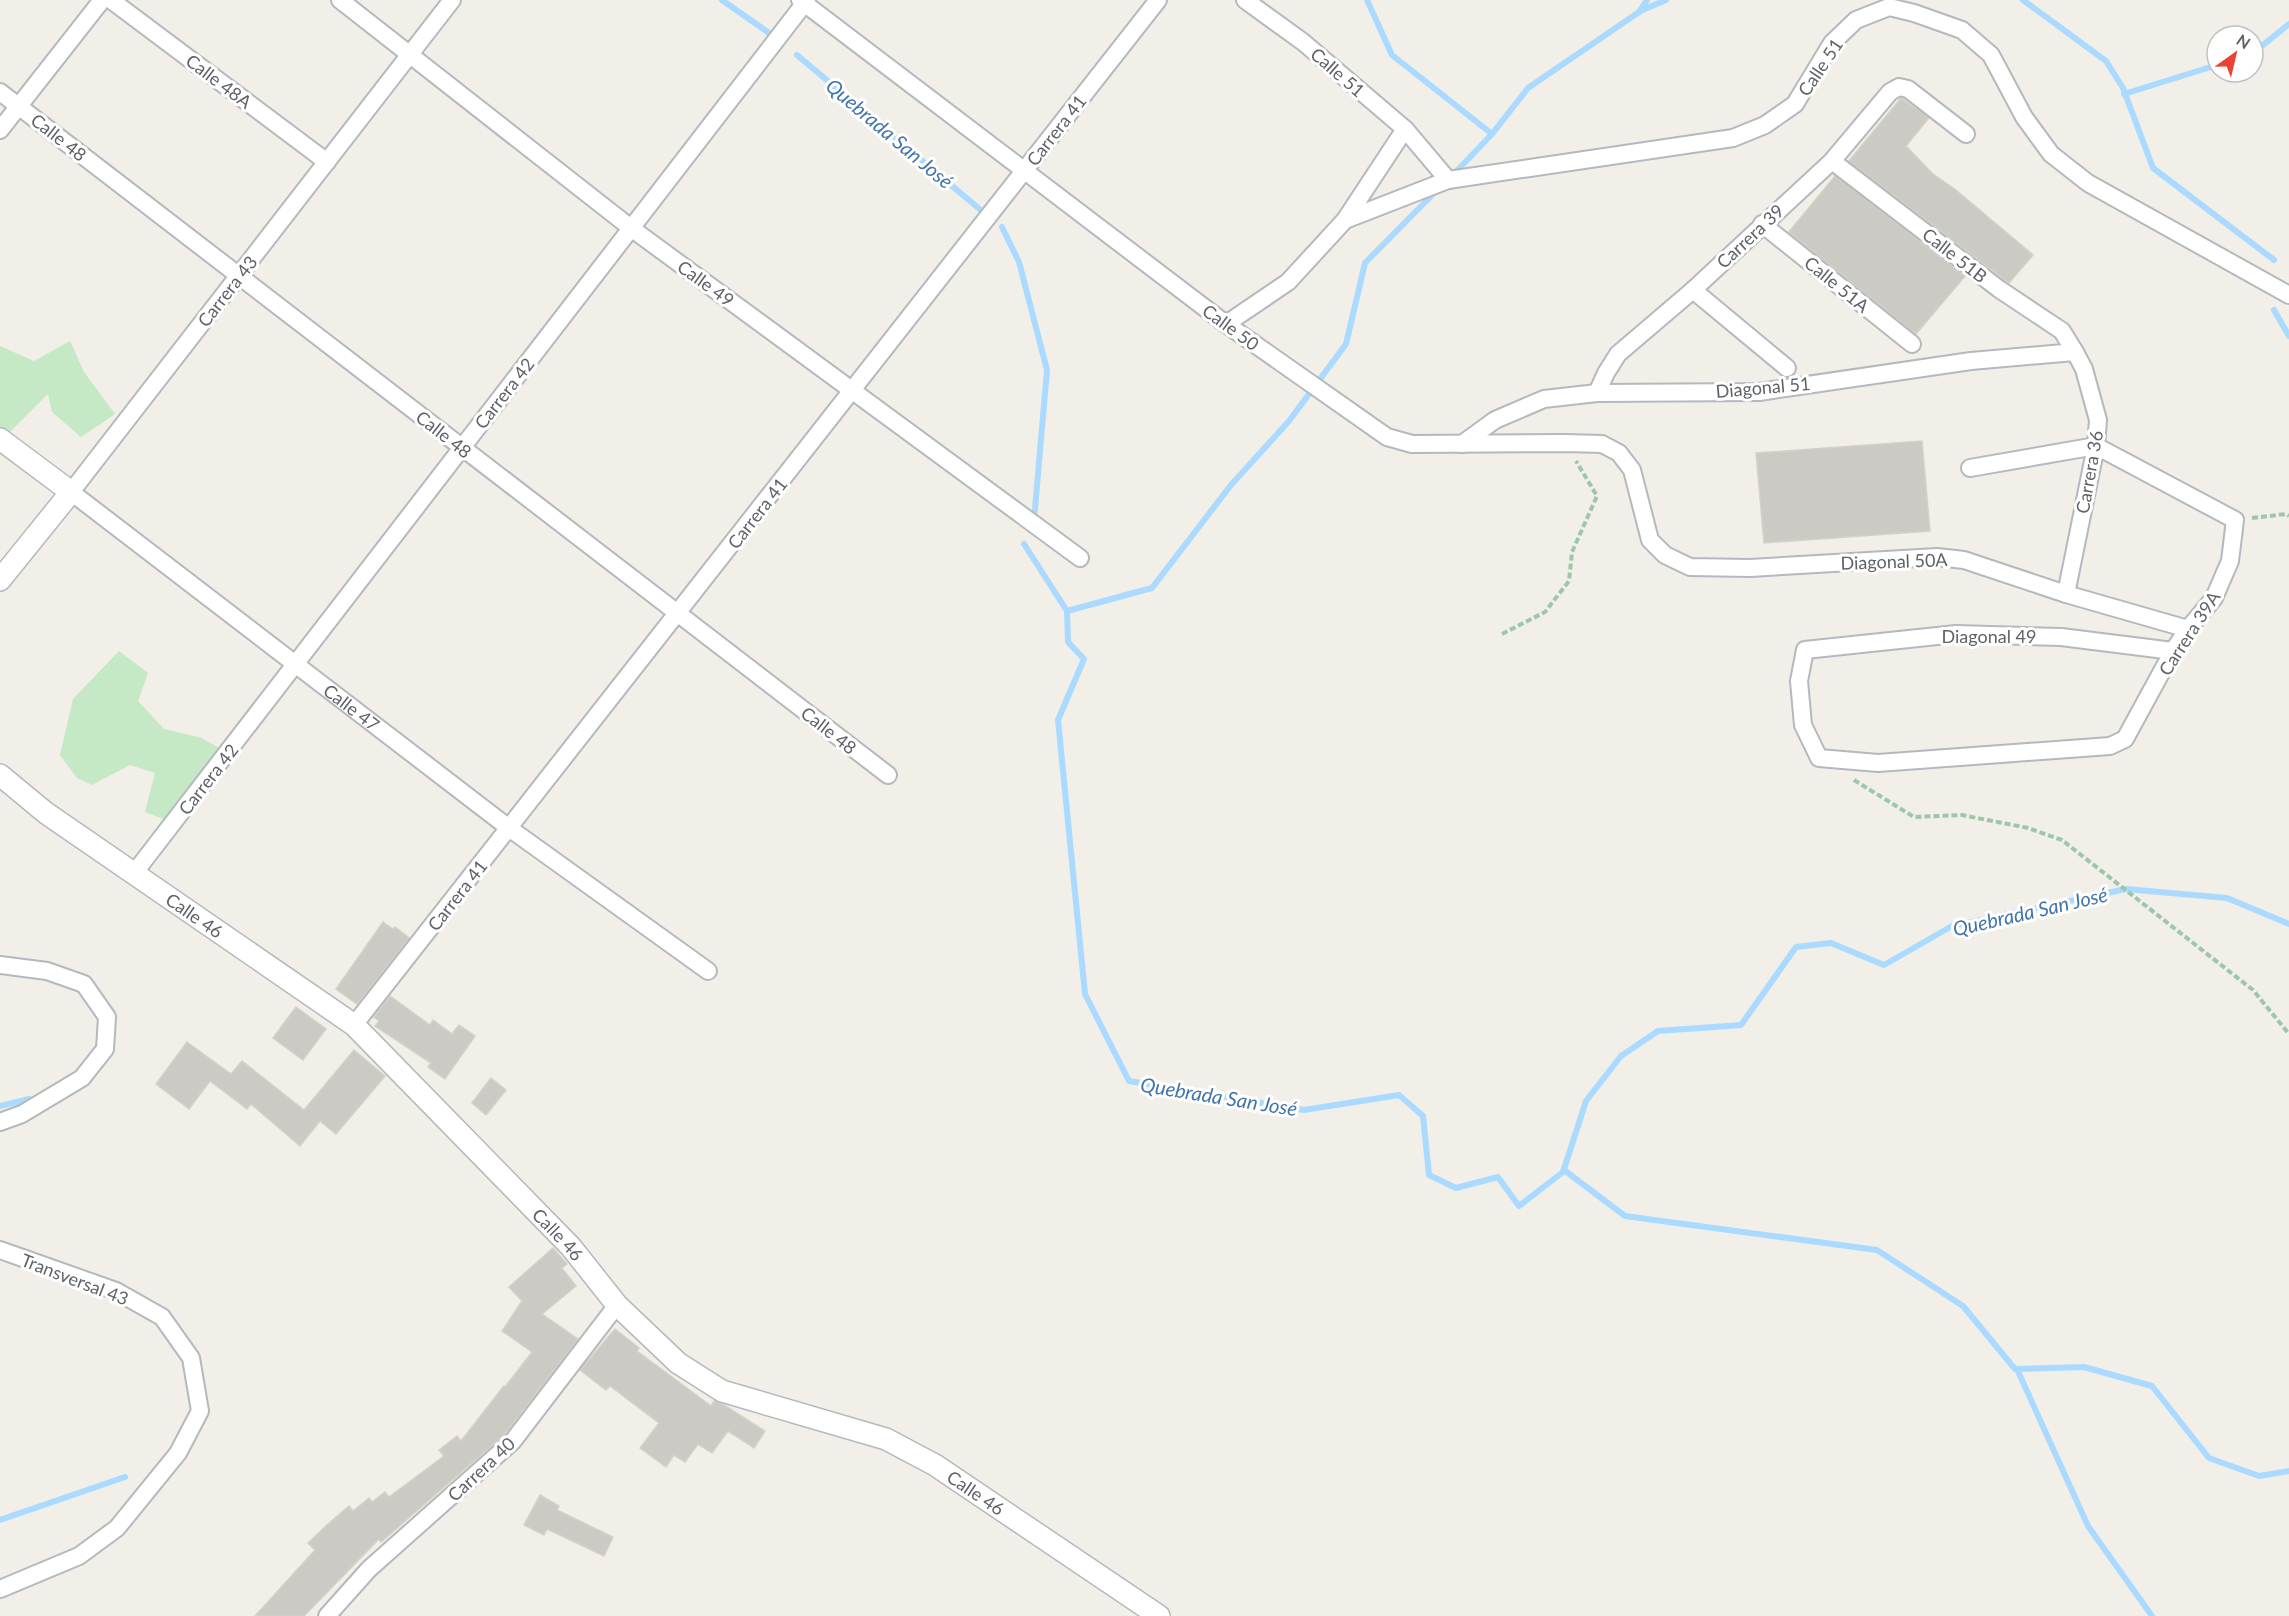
<svg xmlns="http://www.w3.org/2000/svg" width="2289" height="1616" viewBox="0 0 2289 1616" font-family="Lato,sans-serif">
	<style>
		.green { fill: #c5e8c5 }
		.lines { fill: none; stroke-linecap: round; stroke-linejoin: round }
		.stream { stroke: #aadaff; stroke-width: 6 }
		.building { fill: #cccac5; stroke: #d6d1c6; stroke-width: 1.5 }
		.minor-casing { stroke: #b5b8bc; stroke-width: 20 }
		.tertiary-casing { stroke: #b5b8bc; stroke-width: 24 }
		.path { stroke: #9cc7a9; stroke-width: 4; stroke-dasharray: 6 3; stroke-linecap: butt }
		.minor { stroke: #fff; stroke-width: 16 }
		.tertiary { stroke: #fff; stroke-width: 21 }
		.labels { text-anchor: middle; dominant-baseline: central; stroke-width: 6; stroke-linejoin: round; paint-order: stroke }
		.street-label { font-size: 18px; fill: #5f6368; stroke: #fff }
		.water-label { font-size: 20px; font-style: italic; fill: #4174aa; stroke: #fff }
	</style>
	<rect width="100%" height="100%" fill="#f1efe8"/>
	<!-- green -->
	<g class="green">
		<path d="M70,341l14,31 31,42 -34,23 -29,-25 -4,-18 -39,39 -9,1v-88l34,15z"/>
		<path d="M119,651l29,22 -10,28 26,28 38,9 29,17 -58,68 -28,-11 10,-39 -25,-8 -38,20 -15,-7 -17,-23 13,-56z"/>
	</g>
	<g class="lines">
		<!-- stream -->
		<g class="stream">
			<path d="M722,0l47,33"/>
			<path d="M1367,0l25,55 100,79"/>
			<path d="M2023,0l83,61 17,27 30,80 121,92"/>
			<path d="M1640,11l26,-11"/>
			<path d="M2253,53l36,-29"/>
			<path d="M797,55l186,157"/>
			<path d="M2124,94l93,-29"/>
			<path d="M1452,176l40,-42 36,-46 111,-76 8,-12"/>
			<path d="M1002,227l17,35 28,108 -13,150"/>
			<path d="M2274,310l15,26"/>
			<path d="M1024,544l43,67 1,31 16,17 -26,61 27,274 44,87 175,29 95,-15 24,21 6,59 27,13 42,-11 21,29 44,-34 23,-71 35,-45 37,-25 83,-6 55,-78 35,-4 53,22 68,-39 174,-37 101,9 62,26"/>
			<path d="M1067,611l85,-23 79,-103 58,-64 57,-77 19,-81 73,-74"/>
			<path d="M0,1106l29,-7"/>
			<path d="M1564,1170l61,46 252,34 86,56 52,63h2l71,157 64,90"/>
			<path d="M2017,1369l67,-2 68,19 57,72 50,18 30,-5"/>
			<path d="M0,1520l125,-43"/>
		</g>
	</g>
	<!-- building -->
	<g class="building">
		<path d="M1901,98l28,20 -23,28 27,28 23,16 77,65 -24,28 -160,-122z"/>
		<path d="M1835,176l130,100 -49,58 -127,-102z"/>
		<path d="M1922,441l8,90 -166,12 -8,-90z"/>
		<path d="M383,922l10,7 2,-2 14,11 -52,66 -21,-15z"/>
		<path d="M390,996l40,29 3,-5 19,14 7,-9 16,11 -30,43 -17,-12 3,-4 -56,-37 4,-5 -5,-4z"/>
		<path d="M296,1007l30,22 -23,31 -30,-22z"/>
		<path d="M187,1042l44,32 11,-13 62,49 50,-60 31,26 -49,58 -16,-13 -20,25 -49,-42 -4,5 -37,-28 -21,28 -33,-25z"/>
		<path d="M491,1078l15,12 -20,25 -14,-12z"/>
		<path d="M553,1248l14,16 -5,4 14,18 -34,28 36,25 -73,95 -124,108 -2,-3 -75,77h-49l60,-66 -7,-7 20,-19 21,-18 4,5 16,-13 3,4 13,-10 4,5 55,-41 -5,-6 18,-14 4,5 43,-55 1,1 27,-35 -30,-21 20,-30 -13,-14z"/>
		<path d="M615,1329l24,19 -2,3 74,55 3,-5 10,4 41,26 -11,17 -26,-17 -16,22 -14,-9 -13,18 -11,-7 -8,12 -26,-19 19,-25 -49,-37 -4,4 -26,-20z"/>
		<path d="M540,1495l19,11 -2,4 56,27 -9,19 -57,-27 -3,6 -20,-10z"/>
	</g>
	<g class="lines">
		<!-- minor casing -->
		<g class="minor-casing">
			<g id="minor">
				<path d="M111,0l216,162"/>
				<path d="M340,0l291,228 449,330"/>
				<path id="s1" d="M452,0l-381,492 438,336 199,143"/>
				<path d="M800,0l426,324 161,113 25,7 153,-1 37,1 17,9 13,17 18,70 15,15 25,12 60,1 187,-11 27,3 102,34 122,35"/>
				<path d="M1245,0l58,42 102,87 43,51"/>
				<path d="M0,92l888,683"/>
				<path d="M0,130l102,-130"/>
				<path d="M1832,161l167,128 63,42 13,21 9,17 14,51 -2,26 -30,148"/>
				<path d="M1345,220l103,-40 285,-42 32,-13 30,-21 37,-61 24,-23 33,-13 25,6 48,17 29,25 33,62 27,37 37,29 201,112"/>
				<path d="M1762,224l150,120"/>
				<path d="M1693,290l94,78"/>
				<path d="M1226,324l62,-42 57,-62 60,-91"/>
				<path d="M1597,393l9,-20 12,-19 75,-64 139,-129 58,-69 9,-5 9,2 58,45"/>
				<path d="M1462,444l33,-24 49,-21 53,-6 162,-1 212,-31 104,-9"/>
				<path d="M1970,468l126,-22 139,74 -5,41 -16,37 -26,31 -15,22 -48,88 -15,7 -232,17 -59,-5 -16,-33 -4,-44 6,-31 151,-16 105,3 112,14"/>
				<path d="M135,872l672,-872"/>
				<path d="M0,965l47,6 37,13 23,33 -2,32 -23,29 -60,36 -22,8"/>
				<path d="M354,1025l804,-1025"/>
				<path d="M0,1250l116,41 46,26 29,41 9,53 -22,42 -61,75 -38,28 -79,33"/>
				<path d="M327,1616l42,-47 144,-128 104,-136"/>
			</g>
		</g>
		<!-- tertiary casing -->
		<g class="tertiary-casing">
			<g id="tertiary">
				<path d="M0,439l71,53 -71,88"/>
				<path id="s2" d="M0,775l46,38 308,212 217,222 46,58 61,58 44,28 164,48 49,26 224,151"/>
			</g>
		</g>
		<!-- path -->
		<g class="path">
			<path d="M2252,518l34,-4 3,2"/>
			<path d="M1502,634l43,-22 24,-31 3,-29 25,-56 -21,-35"/>
			<path d="M1854,780l60,37 48,-2 66,13 34,12 191,150 36,44"/>
		</g>
		<!-- minor -->
		<use href="#minor" class="minor"/>
		<!-- tertiary -->
		<use href="#tertiary" class="tertiary"/>
	</g>
	<g class="labels">
		<!-- street labels -->
		<g class="street-label">
			<text transform="translate(1820 67) rotate(-56)">Calle 51</text>
			<text transform="translate(1338 72) rotate(41)">Calle 51</text>
			<text transform="translate(219 81) rotate(37)">Calle 48A</text>
			<text transform="translate(1056 130) rotate(-52)">Carrera 41</text>
			<text transform="translate(59 137) rotate(38)">Calle 48</text>
			<text transform="translate(1750 236) rotate(-43)">Carrera 39</text>
			<text transform="translate(1955 255) rotate(38)">Calle 51B</text>
			<text transform="translate(706 283) rotate(36)">Calle 49</text>
			<text transform="translate(1837 284) rotate(39)">Calle 51A</text>
			<text transform="translate(227 291) rotate(-52)">Carrera 43</text>
			<text transform="translate(1231 327) rotate(36)">Calle 50</text>
			<text transform="translate(1763 387) rotate(-5)">Diagonal 51</text>
			<text transform="translate(504 393) rotate(-52)">Carrera 42</text>
			<text transform="translate(444 434) rotate(38)">Calle 48</text>
			<text transform="translate(2089 472) rotate(-80)">Carrera 36</text>
			<text transform="translate(757 513) rotate(-52)">Carrera 41</text>
			<text transform="translate(1894 561) rotate(-2)">Diagonal 50A</text>
			<text transform="translate(2189 633) rotate(-57)">Carrera 39A</text>
			<text x="1989" y="636">Diagonal 49</text>
			<text stroke="none"><textPath href="#s1" startOffset="976">Calle 47</textPath></text>
			<text transform="translate(829 730) rotate(38)">Calle 48</text>
			<text transform="translate(208 779) rotate(-52)">Carrera 42</text>
			<text transform="translate(457 895) rotate(-52)">Carrera 41</text>
			<text stroke="none"><textPath href="#s2" startOffset="240">Calle 46</textPath></text>
			<text stroke="none"><textPath href="#s2" startOffset="726">Calle 46</textPath></text>
			<text transform="translate(75 1279) rotate(21)">Transversal 43</text>
			<text transform="translate(481 1469) rotate(-43)">Carrera 40</text>
			<text stroke="none"><textPath href="#s2" startOffset="1230">Calle 46</textPath></text>
		</g>
		<!-- water labels -->
		<g class="water-label">
			<text transform="translate(890 133) rotate(40)">Quebrada San José</text>
			<text transform="translate(2030 911) rotate(-13)">Quebrada San José</text>
			<text transform="translate(1219 1096) rotate(9)">Quebrada San José</text>
		</g>
	</g>
	<!-- north arrow -->
	<g transform="translate(2235 54) rotate(34)"><circle r="28" fill="#ffffff" stroke="#bfc1c3" stroke-width="1.5"/>
	<path d="M0-4.5L10 22L0 15L-10 22Z" fill="#ea4335"/>
	<text y="-9" font-size="16" font-weight="bold" text-anchor="middle" fill="#5f6368">N</text>
	</g>
</svg>
